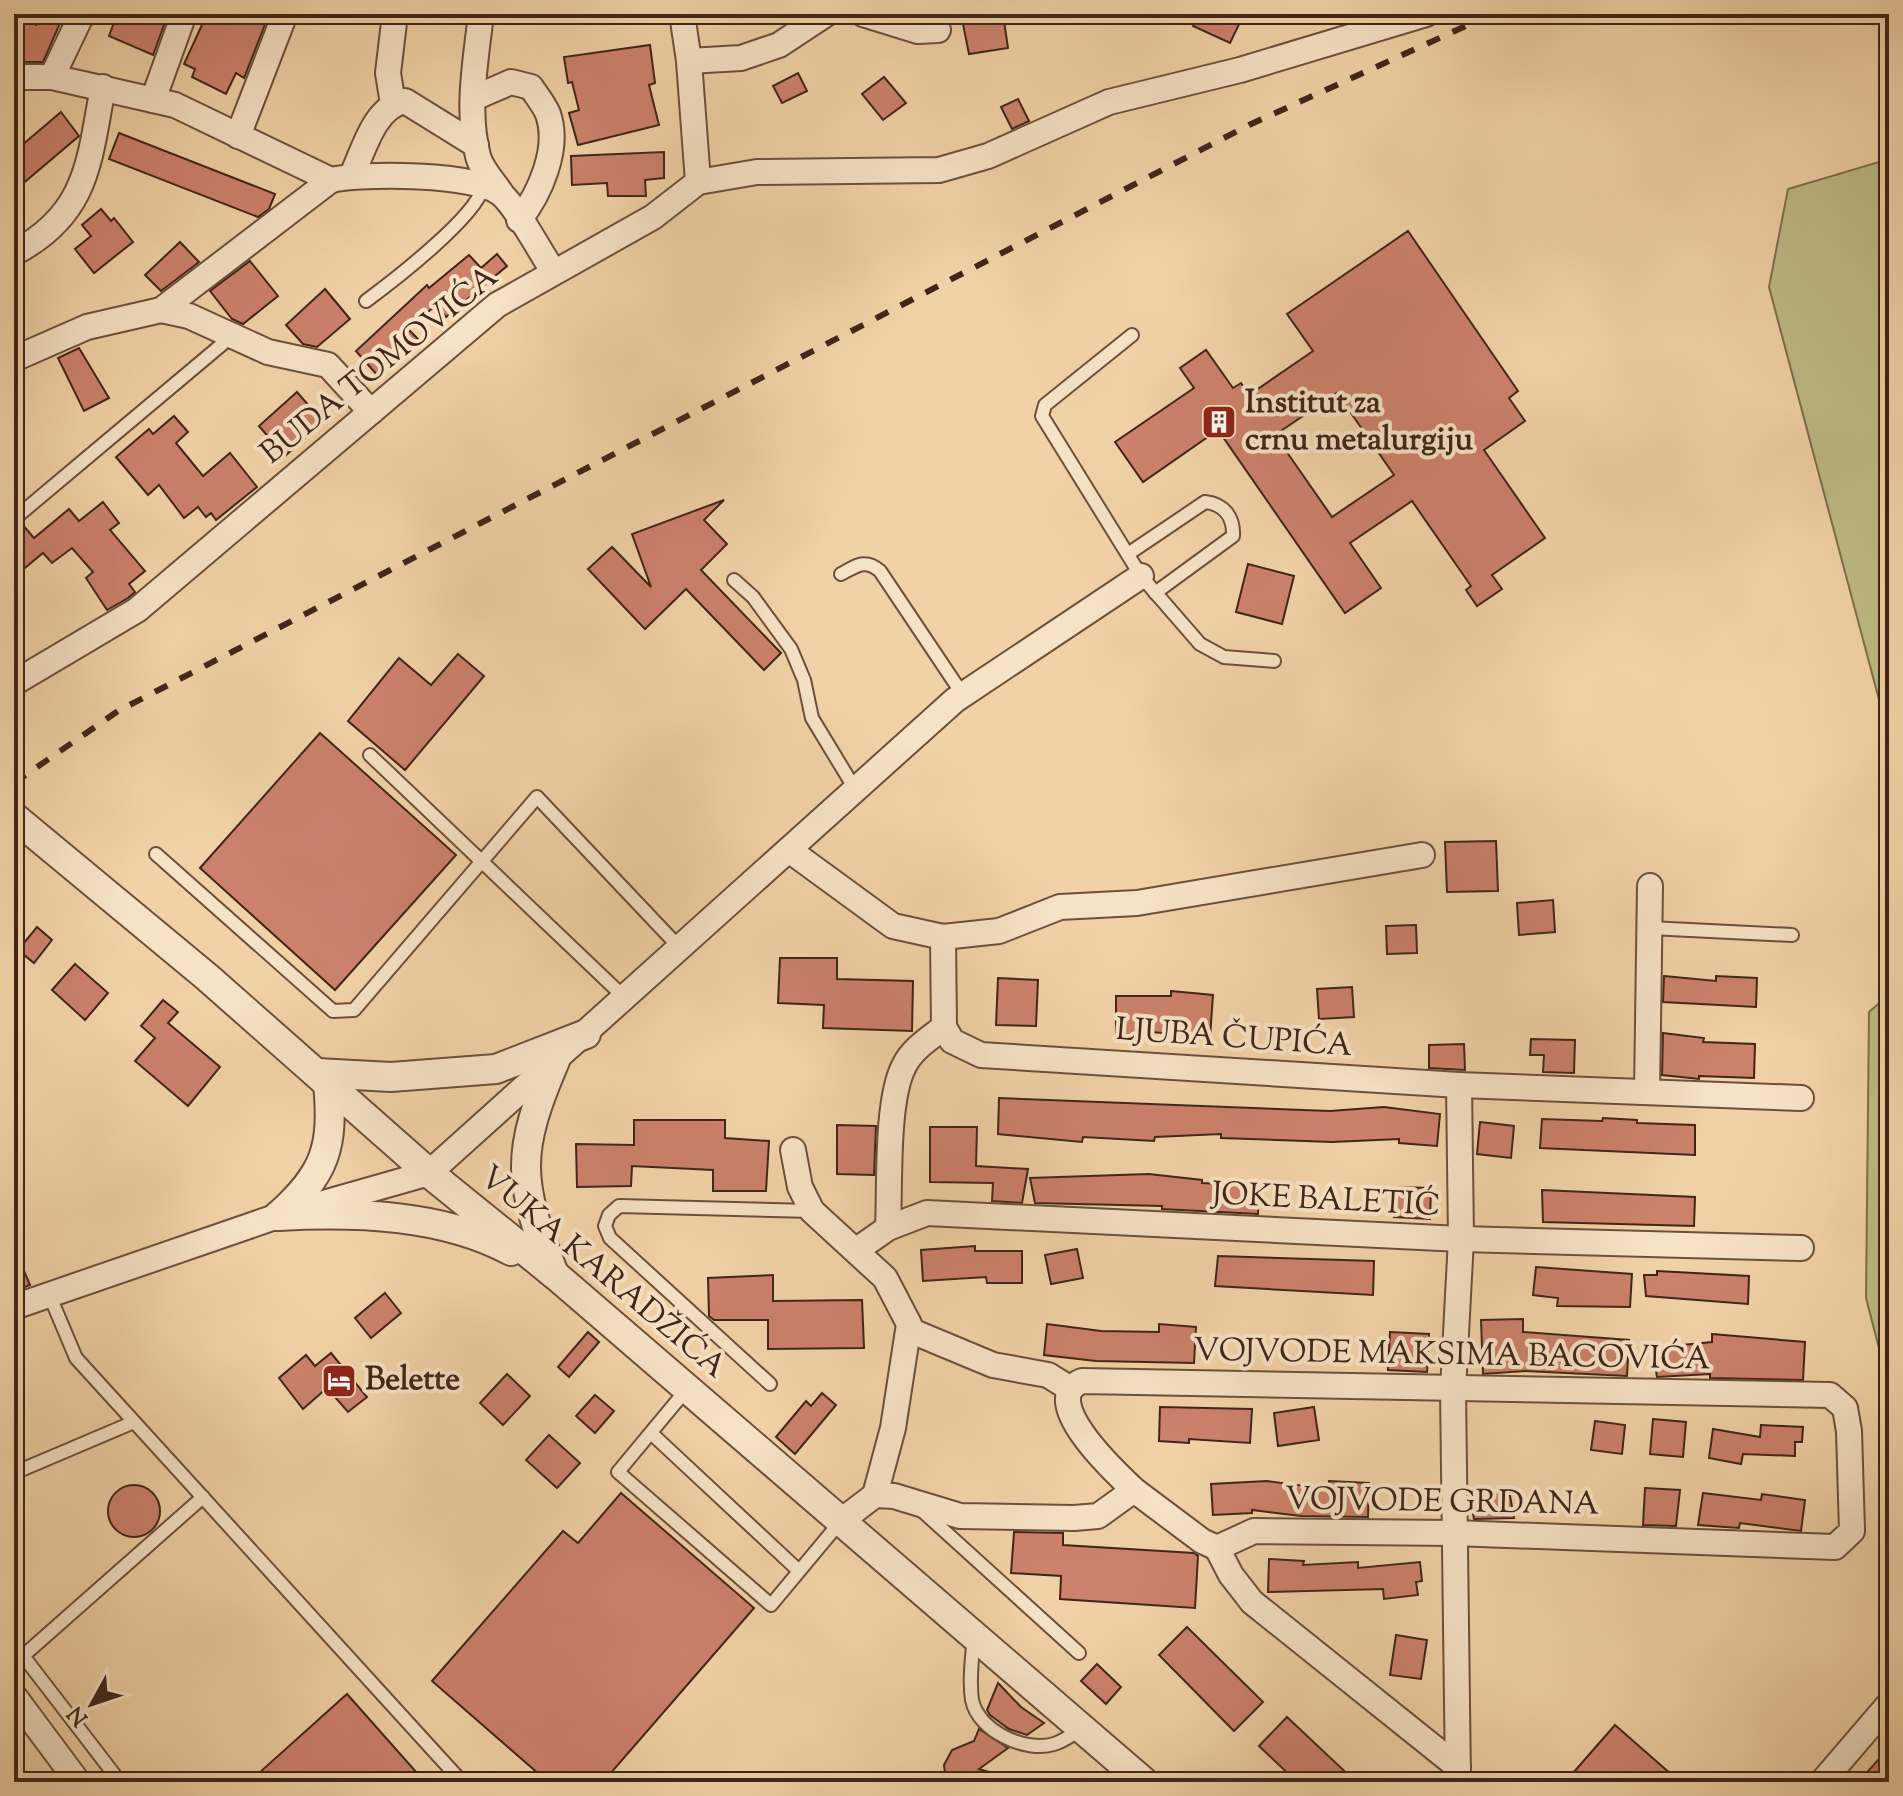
<svg xmlns="http://www.w3.org/2000/svg" width="1903" height="1796" viewBox="0 0 1903 1796" font-family="'Sorts Mill Goudy',serif">
	<style>
		.green { fill: #bdbb84; stroke: #7e704e; stroke-width: 2 }
		.building { fill: #cc816b; stroke: #402518; stroke-width: 2; fill-rule: evenodd }
		.lines { fill: none; stroke-linecap: round; stroke-linejoin: round }
		.service-casing { stroke: #6c503c; stroke-width: 16 }
		.minor-casing { stroke: #6c503c; stroke-width: 28 }
		.tertiary-casing { stroke: #6c503c; stroke-width: 32 }
		.service { stroke: #f6e2c5; stroke-width: 12 }
		.minor { stroke: #f6e2c5; stroke-width: 24 }
		.tertiary { stroke: #f6e2c5; stroke-width: 28 }
		.rail { stroke: #402518; stroke-width: 6; stroke-dasharray: 14 14; stroke-linecap: butt }
		.labels { text-anchor: middle; dominant-baseline: central; stroke-width: 8; stroke-linejoin: round; paint-order: stroke }
		.street-label { font-size: 32px; fill: #402518; stroke: #f6e2c5 }
		.poi-label { font-size: 32px; font-weight: bold; fill: #402518; stroke: #f6e2c5; text-anchor: start }
	</style>
	<rect width="100%" height="100%" fill="#f1d2a6"/>
	<filter id="stains"><feTurbulence type="fractalNoise" baseFrequency=".0025" numOctaves="4"/><feColorMatrix values="0 0 0 0 .2 0 0 0 0 .09 0 0 0 0 .02 0 0 0 .5 -.17"/></filter>
	<radialGradient id="worn" r=".72"><stop offset=".6" stop-color="#630" stop-opacity="0"/><stop offset="1" stop-color="#630" stop-opacity=".3"/></radialGradient>
	<!-- green -->
	<g class="green">
		<path d="M1889,159v578l-120,-450 19,-98z"/>
		<path d="M1889,995v392l-23,-89 3,-286z"/>
	</g>
	<!-- building -->
	<g class="building">
		<path d="M40,14h24l-21,48h-23l-6,-7v-39l22,9z"/>
		<path d="M117,14h51l-15,41 -44,-19z"/>
		<path d="M207,14h62l-25,64 -8,-5 -10,21 -34,-17 3,-8 -11,-5z"/>
		<path d="M961,14h42l5,34 -39,6z"/>
		<path d="M1199,14h45l-14,29 -37,-17z"/>
		<path d="M650,45l5,38 -6,2 10,40 -81,20 -9,-32 10,-3 -7,-28 -4,1 -4,-26z"/>
		<path d="M798,73l9,18 -25,12 -9,-17z"/>
		<path d="M884,77l22,26 -23,17 -21,-26z"/>
		<path d="M1018,99l11,22 -17,8 -11,-22z"/>
		<path d="M61,112l18,24 -65,55v-39z"/>
		<path d="M119,133l156,61 -6,15 -11,8 -149,-58z"/>
		<path d="M664,152v26l-19,2 1,16h-38l-1,-13 -35,2 -1,-29z"/>
		<path d="M101,209l10,12 3,-3 19,24 -39,31 -19,-24 16,-13 -9,-11z"/>
		<path d="M1408,231l110,160 -9,7 16,23 -41,29 61,88 -53,37 10,14 -25,17 -11,-16 5,-4 -59,-85 -62,42 31,45 -36,25 -127,-183 -75,52 -28,-40 79,-54 -14,-20 26,-18 27,38 8,-5 8,12 64,-44 -26,-37zM1337,393l57,82 -62,42 -57,-82z"/>
		<path d="M180,242l19,20 -38,29 -16,-16z"/>
		<path d="M497,254l10,12 -61,51 -10,-12 -28,24 10,10 -40,37 -22,-25 71,-66 2,3 40,-33 12,13z"/>
		<path d="M250,261l28,35 -35,28 -11,-5 -22,-28z"/>
		<path d="M325,289l25,30 -33,28 -14,-3 -17,-19z"/>
		<path d="M79,348l30,50 -25,13 -26,-53z"/>
		<path d="M297,392l26,30 -38,34 -26,-30z"/>
		<path d="M174,416l14,16 -12,11 27,33 27,-23 27,34 -41,33 -5,-7 -5,4 -8,-10 -14,11 -25,-33 -11,10 -32,-38 33,-28 4,5z"/>
		<path d="M724,500l-20,20 23,24 -26,26 80,83 -17,17 -78,-81 -41,40 -57,-60 24,-22 39,40 -19,-53z"/>
		<path d="M103,502l16,21 -9,7 35,41 -16,13 6,8 -7,6 -21,12 -21,-32 7,-6 -21,-24 -20,15 -9,-10 -29,24v-49l8,-4 12,14 35,-29 10,12z"/>
		<path d="M1248,564l46,12 -12,48 -46,-12z"/>
		<path d="M458,654l26,22 -79,94 -57,-49 51,-63 32,27z"/>
		<path d="M320,733l136,122 -121,135 -135,-122z"/>
		<path d="M1496,841l2,50 -51,1 -2,-50z"/>
		<path d="M1553,900l2,32 -36,3 -2,-32z"/>
		<path d="M1416,925l1,28 -30,1 -1,-28z"/>
		<path d="M37,927l15,13 -18,23 -16,-13z"/>
		<path d="M780,958h57v21l76,2 -1,50 -89,-3 1,-23 -46,-2z"/>
		<path d="M75,964l33,29 -23,27 -33,-30z"/>
		<path d="M1664,976l52,5v-5l41,2 -1,29 -93,-5z"/>
		<path d="M998,978l40,2 -2,46 -40,-1z"/>
		<path d="M1352,987l2,30 -35,2 -2,-30z"/>
		<path d="M1171,991l42,4 -3,42 -58,-5v6h-36v-42h55z"/>
		<path d="M163,1000l15,12 -10,11 52,44 -32,39 -53,-45 20,-23 -14,-12z"/>
		<path d="M1663,1033l41,5 -1,4 52,2 -1,34 -55,-2v3l-37,-4z"/>
		<path d="M1531,1039l44,1 -1,33 -31,-1 1,-17h-14z"/>
		<path d="M1464,1044l1,26 -36,-2v-23z"/>
		<path d="M999,1098l331,13 54,-4 56,7 -3,32 -38,-3v-4l-67,3 -111,-4v-4l-66,3 -1,4 -71,-4 -1,5 -84,-8z"/>
		<path d="M1603,1118l34,2v3l58,2v30l-155,-7 2,-29 60,2z"/>
		<path d="M634,1120h91v18l44,3 -3,50h-53v-21l-81,-4 -1,20 -54,1 -1,-43 58,1z"/>
		<path d="M1480,1122l34,4 -3,32 -34,-4z"/>
		<path d="M837,1125l39,1 -2,49 -37,-1z"/>
		<path d="M930,1127h47l-1,39 52,3 -6,34 -30,-2 1,-18 -63,-1z"/>
		<path d="M1149,1174l53,6v3l57,3 -1,28 -96,-5v-3l-127,-3 -5,-25z"/>
		<path d="M1395,1187l36,1 -1,31 -36,-2z"/>
		<path d="M1542,1190l153,7 -1,29 -151,-4z"/>
		<path d="M975,1246v5h47v32h-35l-1,-6 -63,4 -2,-31z"/>
		<path d="M14,1247l16,38 -16,6z"/>
		<path d="M1077,1249l6,29 -32,6 -6,-29z"/>
		<path d="M1218,1256l156,5 -1,34 -158,-9z"/>
		<path d="M1536,1267l96,7 -2,33 -73,-1 1,-8 -25,-3z"/>
		<path d="M1657,1271l92,5 -1,28 -102,-8 -2,-21h13z"/>
		<path d="M773,1275v26l89,-1 2,48 -96,1v-29h-54l-5,-4 -1,-38z"/>
		<path d="M385,1293l16,20 -30,25 -16,-20z"/>
		<path d="M1523,1319v13l106,8 -2,36 -102,-5 -42,3 -2,-54z"/>
		<path d="M1047,1324l54,7 58,1v-8l37,3 -2,36 -98,-2 -52,-6z"/>
		<path d="M588,1332l11,10 -30,35 -11,-10z"/>
		<path d="M1390,1332l39,2 -2,38 -39,-2z"/>
		<path d="M1712,1334l93,8 -2,38 -93,-2v-4l-53,3 -5,-29 60,-6z"/>
		<path d="M331,1353l36,44 -19,15 -21,-24 -24,21 -24,-31 27,-23 9,11z"/>
		<path d="M507,1374l23,22 -27,29 -23,-22z"/>
		<path d="M822,1393l14,12 -41,49 -19,-17 30,-36 5,5z"/>
		<path d="M595,1395l19,16 -19,22 -19,-17z"/>
		<path d="M1160,1407l92,2 -2,34 -61,-4v4l-30,-2z"/>
		<path d="M1314,1407l5,33 -41,6 -4,-33z"/>
		<path d="M1653,1419l33,3 -3,35 -33,-3z"/>
		<path d="M1595,1421l30,4 -3,29 -31,-4z"/>
		<path d="M1761,1425l42,2 -1,15h-7v14l-52,-2 -2,10 -32,-6 4,-29 47,8z"/>
		<path d="M549,1435l31,28 -23,25 -31,-28z"/>
		<path d="M1267,1481l61,8 1,-8 40,2 -1,34 -67,-1 -49,-6v3l-39,2 -2,-31z"/>
		<circle cx="134" cy="1511" r="26"/>
		<path d="M1645,1488l35,2 -4,36 -33,-1z"/>
		<path d="M1509,1490l5,28 -40,1 -4,-23z"/>
		<path d="M621,1493l133,115 -151,174h-55l-116,-101 131,-150 15,12z"/>
		<path d="M1703,1493l58,7 1,-6 43,6 -4,31 -61,-8 -1,5 -41,-3z"/>
		<path d="M1014,1532l49,1v12l131,8 4,3 -3,52 -135,-9 1,-23 -50,-3z"/>
		<path d="M1269,1559l35,2 -1,4 55,-3v6l62,-6 2,19 -6,1 2,13 -34,4 -1,-10 -115,3z"/>
		<path d="M1187,1627l76,75 -29,29 -75,-76z"/>
		<path d="M1396,1635l31,5 -6,39 -31,-4z"/>
		<path d="M1097,1664l24,23 -15,17 -25,-23z"/>
		<path d="M998,1683l23,24 23,16 -17,12 -18,-6 -19,-14 -3,-5z"/>
		<path d="M347,1694l78,88h-176z"/>
		<path d="M1287,1717l69,65h-59l-38,-36z"/>
		<path d="M1615,1725l65,57h-97l-10,-9z"/>
		<path d="M979,1729l29,19 -29,21 30,9v4h-63l-2,-17 8,-15 22,-9z"/>
		<path d="M1889,1748v34h-31z"/>
	</g>
	<g class="lines">
		<!-- service casing -->
		<g class="service-casing">
			<g id="service">
				<path d="M366,301c27,-20 110,-84 117,-114"/>
				<path d="M1132,335l-87,70 -3,11 99,160 59,68 24,13 50,4"/>
				<path d="M14,519l218,-183"/>
				<path d="M1128,554l77,-52c19,2 29,15 28,34l-78,57"/>
				<path d="M841,574c15,-8 24,-16 39,-3l83,124"/>
				<path d="M734,580l19,17 38,52 13,31 8,38 43,71"/>
				<path d="M370,755l255,243"/>
				<path d="M156,854l177,157 21,-1 183,-213 142,150"/>
				<path d="M1650,928l142,7"/>
				<path d="M49,1294l27,64 386,424"/>
				<path d="M770,1384l-160,-146 -5,-12 4,-11 10,-9 193,5"/>
				<path d="M687,1389l-69,83 153,133 70,-84"/>
				<path d="M651,1433l148,138"/>
				<path d="M14,1473l120,-51"/>
				<path d="M918,1507l161,146"/>
				<path d="M974,1637c-2,20 -5,43 -2,63 6,31 54,53 82,44 10,-3 19,-10 28,-15"/>
				<path d="M14,1644l106,138"/>
				<path d="M23,1656l180,-159"/>
			</g>
		</g>
		<!-- minor casing -->
		<g class="minor-casing">
			<g id="minor">
				<path d="M481,14c-5,45 -15,97 -3,142 3,13 16,26 23,37"/>
				<path d="M682,14l7,47 9,121"/>
				<path d="M863,14l55,17 20,-1"/>
				<path d="M689,61l52,-3 38,-13 47,-31"/>
				<path d="M14,77h38l123,28 156,75c30,-7 146,-7 170,14 15,12 40,59 52,77"/>
				<path d="M52,77l30,-63"/>
				<path d="M474,98l37,-16 20,5c5,8 13,17 17,27 12,34 -8,80 -29,106"/>
				<path d="M153,100l31,-86"/>
				<path d="M393,104l-5,-31 7,-59"/>
				<path d="M238,136l47,-122"/>
				<path d="M352,175c12,-25 22,-68 53,-74l71,44"/>
				<path d="M14,253c74,-39 75,-91 89,-166"/>
				<path d="M161,310l28,6 79,36 60,13 43,47"/>
				<path d="M14,359l73,-32 74,-17 170,-130"/>
				<path d="M14,683l123,-73 360,-305 156,-88 45,-35 59,-10 182,-2 49,-14 121,-54 131,-32 186,-56"/>
				<path d="M789,850l104,76 50,11 56,-6 61,-24 77,-4 285,-48"/>
				<path d="M943,937l1,90 8,14 29,14 478,30 342,13"/>
				<path d="M1647,1092l3,-206"/>
				<path d="M793,1150l7,37 12,24 73,67 24,46 -16,104 -18,67"/>
				<path d="M888,1228c2,-42 -2,-128 16,-162 8,-17 26,-28 40,-39"/>
				<path d="M858,1249l30,-21 39,-15 534,26 340,9"/>
				<path d="M14,1307l264,-91 151,-43 526,-473 186,-124"/>
				<path d="M909,1330l84,35 55,10 21,13"/>
				<path d="M841,1521l34,-26 19,1 66,20 114,2 24,-2 36,-26 68,51 15,7 37,-17 200,2 381,14 17,-16 -3,-100 -4,-23 -15,-13 -748,-14c-46,18 34,92 52,109"/>
				<path d="M1217,1548l14,27 21,27 206,165"/>
				<path d="M14,1696l64,86"/>
				<path d="M1458,1782l-5,-392 8,-151 -2,-154"/>
				<path d="M1822,1782l67,-78"/>
			</g>
		</g>
		<!-- tertiary casing -->
		<g class="tertiary-casing">
			<g id="tertiary">
				<path d="M14,817l193,160 222,196 125,101 590,508"/>
				<path d="M317,1073l74,4 105,-8 90,-35"/>
				<path d="M278,1216c77,-4 164,-2 233,35"/>
				<path d="M278,1216c48,-43 56,-69 50,-133"/>
				<path d="M554,1274c-36,-93 -39,-120 1,-213"/>
			</g>
		</g>
		<!-- service -->
		<use href="#service" class="service"/>
		<!-- minor -->
		<use href="#minor" class="minor"/>
		<!-- tertiary -->
		<use href="#tertiary" class="tertiary"/>
		<!-- rail -->
		<path class="rail" d="M14,783l104,-72 1131,-586 243,-111"/>
	</g>
	<!-- icons -->
	<defs>
		<g id="building-square" transform="scale(1.8)"><rect x="-9" y="-9" width="18" height="18" rx="4" fill="#8f2418" stroke="#f6e2c5"/><path d="M-4-6H4V6H1V3H-1V6H-4ZM-2.5-4.3h1.7v1.8h-1.7ZM.8-4.3h1.7v1.8H.8ZM-2.5-1h1.7V.8h-1.7ZM.8-1h1.7V.8H.8Z" fill="#fff"/></g>
		<g id="hotel-square" transform="scale(1.8)"><rect x="-9" y="-9" width="18" height="18" rx="4" fill="#8f2418" stroke="#f6e2c5"/><path d="M-6-4.5h1.5V1H6V5H4.5V3h-9V5H-6ZM-4 0a1.8 1.8 0 1 1 3.6 0ZM.5 0V-2.5h3Q6-2.5 6 0Z" fill="#fff"/></g>
	</defs>
	<g fill-rule="evenodd">
		<use href="#building-square" x="1219" y="422"/>
		<use href="#hotel-square" x="339" y="1381"/>
	</g>
	<g class="labels">
		<!-- street labels -->
		<g class="street-label">
			<text transform="translate(380 366) rotate(-39)">BUDA TOMOVIĆA</text>
			<text transform="translate(1234 1039) rotate(4)">LJUBA ČUPIĆA</text>
			<text transform="translate(1326 1201) rotate(3)">JOKE BALETIĆ</text>
			<text transform="translate(602 1273) rotate(40)">VUKA KARADŽIĆA</text>
			<text transform="translate(1452 1356) rotate(1)">VOJVODE MAKSIMA BACOVIĆA</text>
			<text transform="translate(1442 1503) rotate(1)">VOJVODE GRDANA</text>
		</g>
		<!-- poi labels -->
		<g class="poi-label">
			<text x="1245" y="404">Institut za<tspan x="1245" dy="37">crnu metalurgiju</tspan></text>
			<text x="365" y="1381">Belette</text>
		</g>
	</g>
	<!-- margin -->
	<rect width="1903" height="1796" fill="none" stroke="#f1d2a6" stroke-width="48"/>
	<rect x="16" y="16" width="1871" height="1764" fill="none" stroke="#402518" stroke-width="4"/>
	<rect x="24" y="24" width="1855" height="1748" fill="none" stroke="#402518" stroke-width="2"/>
	<!-- north arrow -->
	<g transform="translate(92 1704) rotate(230)" stroke="#f6e2c5" stroke-width="6" paint-order="stroke">
	<path d="M0-6L14 30L0 20L-14 30Z" fill="#402518"/>
	<text y="-12" font-size="22" font-weight="bold" text-anchor="middle" fill="#402518">N</text>
	</g>
	<rect width="100%" height="100%" filter="url(#stains)"/>
	<rect width="100%" height="100%" fill="url(#worn)"/>
</svg>
